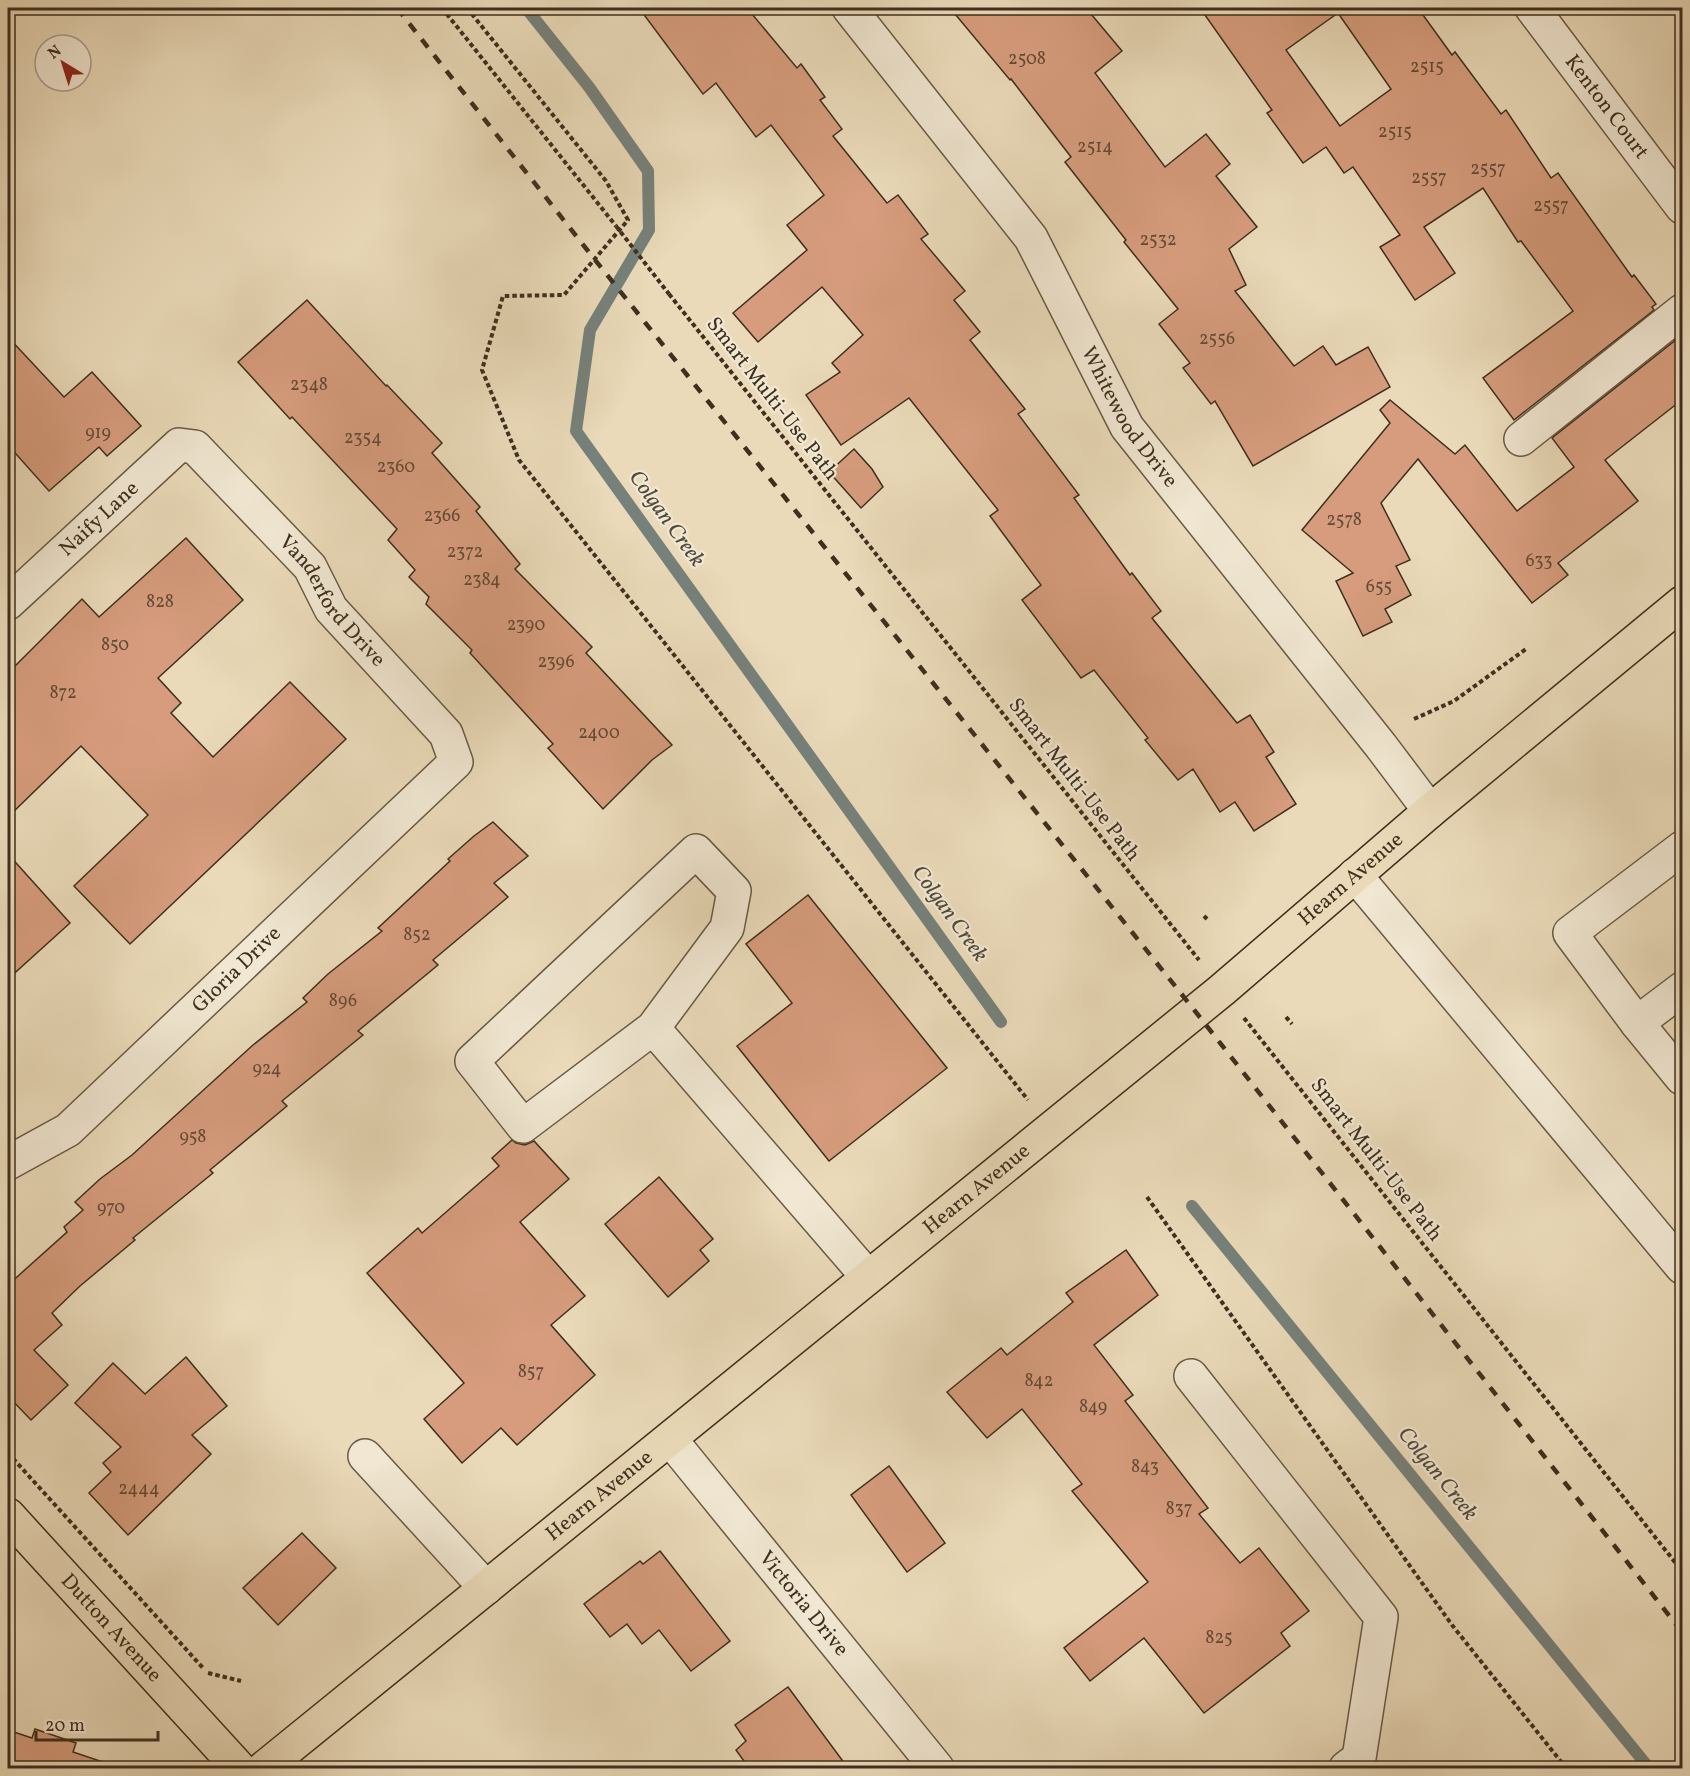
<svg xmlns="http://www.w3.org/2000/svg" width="1690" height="1776" viewBox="0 0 1690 1776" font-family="Vollkorn,serif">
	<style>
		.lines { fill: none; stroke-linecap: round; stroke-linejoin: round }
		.stream { stroke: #76817b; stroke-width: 12 }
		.building { fill: #d69c7d; stroke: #3e2f1e; stroke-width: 1.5; fill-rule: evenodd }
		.minor-casing { stroke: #695a45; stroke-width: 36 }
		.major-casing { stroke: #3e2f1e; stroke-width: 36 }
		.path { stroke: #3e2f1e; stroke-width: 4; stroke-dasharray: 4.5 3; stroke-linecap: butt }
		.minor { stroke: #f1e7d2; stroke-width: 33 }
		.major { stroke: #eadab9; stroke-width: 33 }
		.rail { stroke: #3e2f1e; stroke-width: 4.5; stroke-dasharray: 10 10; stroke-linecap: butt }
		.path-bridge { stroke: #3e2f1e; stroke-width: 4; stroke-dasharray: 4.5 3; stroke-linecap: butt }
		.labels { text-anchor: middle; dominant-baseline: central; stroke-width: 4.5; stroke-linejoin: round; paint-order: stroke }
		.number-label { font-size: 18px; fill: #644a36 }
		.street-label { font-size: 21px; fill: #3e2f1e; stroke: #f1e7d2 }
		.water-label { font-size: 22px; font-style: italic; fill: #514a3d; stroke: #f1e7d2 }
	</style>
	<rect width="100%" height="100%" fill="#eadab9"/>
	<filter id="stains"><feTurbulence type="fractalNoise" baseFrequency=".00333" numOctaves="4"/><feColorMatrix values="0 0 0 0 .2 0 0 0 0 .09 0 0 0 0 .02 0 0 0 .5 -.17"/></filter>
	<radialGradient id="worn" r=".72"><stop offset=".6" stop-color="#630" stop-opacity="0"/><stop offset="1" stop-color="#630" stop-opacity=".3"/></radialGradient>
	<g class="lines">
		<!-- stream -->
		<g class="stream">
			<path d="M526,8l63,79 59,84 1,59 -59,100 -14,101 425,591"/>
			<path d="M1192,1206l457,562"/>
		</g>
	</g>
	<!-- building -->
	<g class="building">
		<path d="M639,8h108l50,60 4,-4 24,33 -5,3 22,29 -9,7 54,67 11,-8 30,39 -7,5 44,52 -11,9 26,32 -10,8 55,69 -7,5 61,81 -5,3 56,77 2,-2 29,38 -9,7 85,105 13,-8 24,37 -8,5 30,47 -42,27 -19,-29 -15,10 -27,-43 -15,11 -33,-40 3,-2 -54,-68 -13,8 -59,-78 19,-15 -51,-69 8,-6 -89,-112 -68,47 -35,-50 34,-23 -8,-9 31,-28 -41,-48 -64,55 -25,-29 74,-63 -20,-25 37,-30 -53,-70 -15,12 -40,-54 -13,11z"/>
		<path d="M950,8h136l36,43 -27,22 70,94 41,-33 24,30 -14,12 41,51 -28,22 17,36 -11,6 59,75 29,-20 13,19 32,-18 22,40 -137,79 -38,-65 -4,3 -28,-36 7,-5 -31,-39 19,-15 -54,-67 2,-2 -61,-78 6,-5 -60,-78 -1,1z"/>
		<path d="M1200,8h218l34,47 3,-3 46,62 5,-4 45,68 7,-5 74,104 2,-2 22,29 -4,3 2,3 -140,110 -31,-42 90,-67 -52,-70 -3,1 -35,-54 -59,39 31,46 -40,27 -35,-53 20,-12 -47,-68 -9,6 -18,-26 -23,16 -36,-50 5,-3zM1338,13l53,76 -51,37 -54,-76z"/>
		<path d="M307,300l79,86 1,-1 55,58 -10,10 48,54 -4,4 44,53 -5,5 77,78 -6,6 86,92 -20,15 -49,49 -55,-61 5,-4 -83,-91 2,-3 -46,-46 3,-7 -20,-20 6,-7 -27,-30 9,-11 -105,-112 -2,2 -52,-57z"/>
		<path d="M8,337l56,60 28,-25 49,54 -34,30 -8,-9 -50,44 -41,-46z"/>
		<path d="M1677,339l6,7v53l-78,61 33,41 -80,62 10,12 -36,28 -114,-144 -37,44 29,57 -14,6 15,29 -26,14 7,13 -29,14 -27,-55 17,-8 -51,-43 88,-107 -10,-13 10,-10 65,54 10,-9 52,66 57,-44 -22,-29z"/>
		<path d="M854,449l18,20 11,18 -22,21 -32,-36z"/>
		<path d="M186,538l57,62 -85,78 23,25 -10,10 42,44 77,-75 56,57 -216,205 -56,-58 74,-71 -67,-69 -73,71v-144l74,-74 17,18z"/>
		<path d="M493,822l35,34 -34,27 14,14 -75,63 5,5 -80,66 5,4 -81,66 5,5 -77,64 3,3 -80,65 2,2 -55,46 -28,27 10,12 -28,25 34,35 -37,35 -23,-24v-111l59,-53 -3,-5 19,-17 -8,-8 25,-23 32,-24 121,-110 54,-43 -4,-4 25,-24 54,-43 -4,-3 72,-67 -2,-2 26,-23z"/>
		<path d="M8,854l62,69 -62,56z"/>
		<path d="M808,895l139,173 -118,93 -92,-115 55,-43 -46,-59z"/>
		<path d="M512,1140l4,3 9,2 9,-4 35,38 -49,43 65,74 -34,29 44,50 -78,70 -16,-17 -39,35 -38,-44 40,-36 -97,-110 51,-45 4,5 77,-67 -7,-8z"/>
		<path d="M659,1177l54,62 -13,11 9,11 -41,36 -63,-73z"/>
		<path d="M1126,1250l32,45 -64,50 39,50 -8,6 83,107 -9,6 41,49 19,-15 50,63 -28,22 9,13 -86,67 -60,-75 -54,43 -26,-33 84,-66 -76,-91 10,-7 -60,-75 -35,29 -40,-46 54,-44 6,7 31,-25 35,-28 -7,-9z"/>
		<path d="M186,1357l41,49 -35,29 19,19 -83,81 -39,-42 22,-21 -8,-9 18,-16 -46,-44 38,-40 32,31z"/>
		<path d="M889,1466l56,77 -38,29 -56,-77z"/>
		<path d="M302,1533l34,35 -58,57 -35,-37z"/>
		<path d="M660,1551l70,90 -39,30 -32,-41 -17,14 -15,-20 -17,13 -26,-33 56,-43 3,3z"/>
		<path d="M788,1687l60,81h-99l-13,-18 10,-9 -11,-16z"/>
		<path d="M35,1729l41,14 -3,9 33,11 -1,5h-97v-38l24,8z"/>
	</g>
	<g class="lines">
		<!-- minor casing -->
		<g class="minor-casing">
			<g id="minor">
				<path id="s1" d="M849,8l182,230 96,189 254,319 49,65"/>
				<path id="s2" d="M1532,8l150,199"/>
				<path d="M1521,439l161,-128"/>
				<path id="s3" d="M8,603l171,-158 16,2 115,120 21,42 115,125 10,28 -388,368 -60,33"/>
				<path d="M1682,848l-112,85 67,90 45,55"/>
				<path d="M1355,875l327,392"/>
				<path d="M1637,1023l45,-34"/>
				<path d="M653,1028l74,-100 7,-37 -38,-40 -224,210 51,65 130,-98 215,249"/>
				<path d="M1191,1376l190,241 -22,141 -13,10"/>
				<path id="s4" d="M670,1439l267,329"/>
				<path d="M365,1456l121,132"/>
			</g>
		</g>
		<!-- major casing -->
		<g class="major-casing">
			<g id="major">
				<path id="s5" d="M8,1515l231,253"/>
				<path id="s6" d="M264,1768l958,-778 208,-179 252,-208"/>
			</g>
		</g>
		<!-- path -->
		<g class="path">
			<path d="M442,8l174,218"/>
			<path d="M467,8l139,173 22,39 -64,75 -61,1 -21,74 37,90 509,640"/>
			<path d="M669,294l530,666"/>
			<path d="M1414,719l40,-18 72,-52"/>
			<path d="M1204,916l3,3"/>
			<path d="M1286,1017l6,7"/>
			<path d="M1244,1018l438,553"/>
			<path d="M1147,1197l305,428 114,143"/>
			<path d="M8,1453l195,215"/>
			<path d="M208,1673l33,8"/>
		</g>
		<!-- minor -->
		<use href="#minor" class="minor"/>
		<!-- major -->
		<use href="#major" class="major"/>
		<!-- rail -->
		<path class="rail" d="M397,8l191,243 607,760 487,621"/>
		<!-- path-bridge -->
		<path class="path-bridge" d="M616,226l53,68"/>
	</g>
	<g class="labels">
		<!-- number labels -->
		<g class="number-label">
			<text x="1027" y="59">2508</text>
			<text x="1427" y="67">2515</text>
			<text x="1395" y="132">2515</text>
			<text x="1095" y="147">2514</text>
			<text x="1488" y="169">2557</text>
			<text x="1429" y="178">2557</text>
			<text x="1551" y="206">2557</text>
			<text x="1158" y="240">2532</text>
			<text x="1217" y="339">2556</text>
			<text x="309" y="385">2348</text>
			<text x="98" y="433">919</text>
			<text x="363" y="438">2354</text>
			<text x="396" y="467">2360</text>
			<text x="442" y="516">2366</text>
			<text x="1344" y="520">2578</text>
			<text x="465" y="552">2372</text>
			<text x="1539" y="561">633</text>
			<text x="482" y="580">2384</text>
			<text x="1379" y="587">655</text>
			<text x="160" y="602">828</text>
			<text x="526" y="625">2390</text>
			<text x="115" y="645">850</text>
			<text x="556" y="662">2396</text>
			<text x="63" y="693">872</text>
			<text x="599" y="733">2400</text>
			<text x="417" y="935">852</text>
			<text x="343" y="1001">896</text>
			<text x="267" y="1069">924</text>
			<text x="193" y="1137">958</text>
			<text x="111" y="1208">970</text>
			<text x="531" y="1372">857</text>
			<text x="1039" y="1381">842</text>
			<text x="1093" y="1407">849</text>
			<text x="1145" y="1467">843</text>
			<text x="139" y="1489">2444</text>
			<text x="1179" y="1509">837</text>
			<text x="1219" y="1638">825</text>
		</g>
		<!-- street labels -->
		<g class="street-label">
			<text stroke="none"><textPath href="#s2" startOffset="124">Kenton Court</textPath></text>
			<text transform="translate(772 399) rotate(52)">Smart Multi-Use Path</text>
			<text stroke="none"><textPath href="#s1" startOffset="498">Whitewood Drive</textPath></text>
			<text stroke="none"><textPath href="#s3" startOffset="124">Naify Lane</textPath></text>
			<text stroke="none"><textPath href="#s3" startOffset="456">Vanderford Drive</textPath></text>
			<text transform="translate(1074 780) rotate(52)">Smart Multi-Use Path</text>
			<text stroke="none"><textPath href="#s6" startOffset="1404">Hearn Avenue</textPath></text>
			<text transform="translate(237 970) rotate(-44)">Gloria Drive</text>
			<text transform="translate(1376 1160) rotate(52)">Smart Multi-Use Path</text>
			<text stroke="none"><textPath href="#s6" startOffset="918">Hearn Avenue</textPath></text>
			<text stroke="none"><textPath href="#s6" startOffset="432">Hearn Avenue</textPath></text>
			<text stroke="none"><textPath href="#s4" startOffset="212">Victoria Drive</textPath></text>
			<text stroke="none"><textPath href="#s5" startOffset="153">Dutton Avenue</textPath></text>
		</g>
		<!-- water labels -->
		<g class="water-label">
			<text transform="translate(666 519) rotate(54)">Colgan Creek</text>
			<text transform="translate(949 914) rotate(54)">Colgan Creek</text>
			<text transform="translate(1437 1474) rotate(51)">Colgan Creek</text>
		</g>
	</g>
	<!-- margin -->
	<rect width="1690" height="1776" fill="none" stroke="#eadab9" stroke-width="30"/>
	<rect x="9" y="9" width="1672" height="1758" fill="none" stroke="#3e2f1e" stroke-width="3"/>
	<rect x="15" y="15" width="1660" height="1746" fill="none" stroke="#3e2f1e" stroke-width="1.5"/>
	<!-- north arrow -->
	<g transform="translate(63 63) rotate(322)"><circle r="28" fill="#f1e7d2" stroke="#a99d8a" stroke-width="1.5"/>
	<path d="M0-4.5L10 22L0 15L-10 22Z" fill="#8f2418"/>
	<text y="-9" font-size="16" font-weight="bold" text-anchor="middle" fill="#3e2f1e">N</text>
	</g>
	<!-- scale -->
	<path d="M36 1731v9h122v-9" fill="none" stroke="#3e2f1e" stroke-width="3"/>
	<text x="45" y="1731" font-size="18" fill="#3e2f1e" stroke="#f1e7d2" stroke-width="4.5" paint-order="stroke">20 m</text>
	<rect width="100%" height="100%" filter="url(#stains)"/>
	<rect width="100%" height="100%" fill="url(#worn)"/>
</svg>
